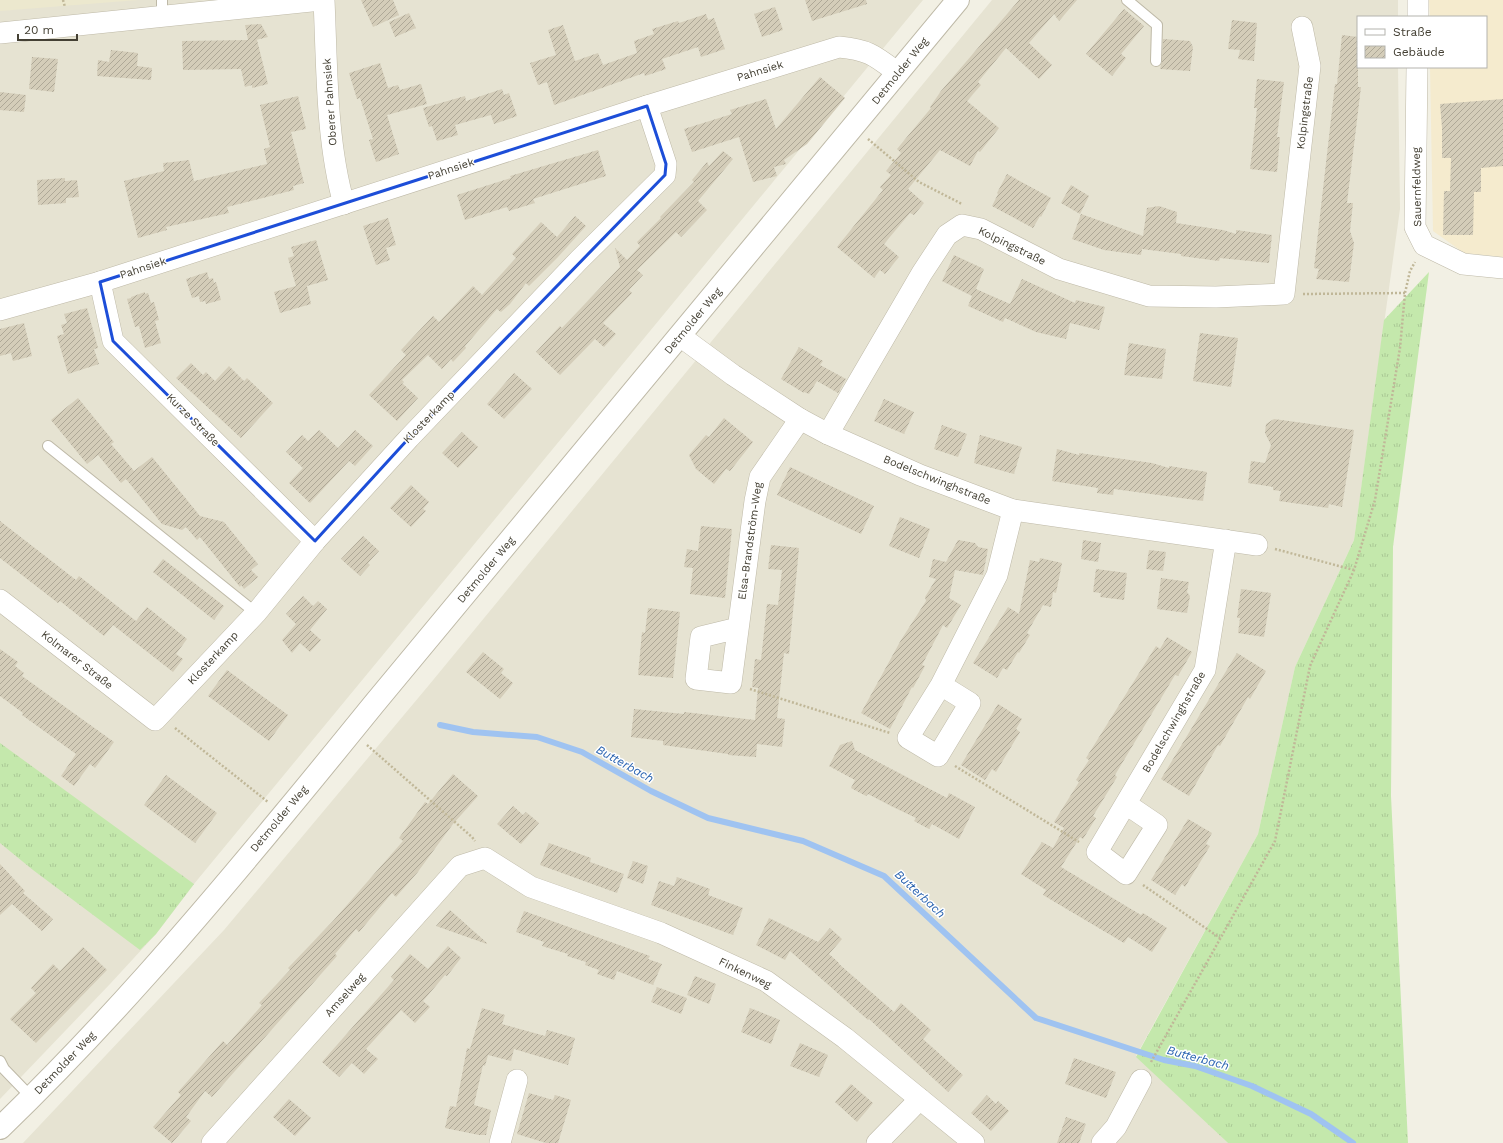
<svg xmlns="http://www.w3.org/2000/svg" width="1503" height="1143" viewBox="0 0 1503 1143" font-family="'Work Sans',sans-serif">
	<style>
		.residential { fill: #e6e3d2 }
		.commercial { fill: #f5ebce }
		.education { fill: #ece8ce }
		.grass { fill: url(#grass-tufts) }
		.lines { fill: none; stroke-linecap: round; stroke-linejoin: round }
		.stream { stroke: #9fc3f1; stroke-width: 6 }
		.building { fill: url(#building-hatch) }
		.service-casing { stroke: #beb9a7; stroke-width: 12 }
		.minor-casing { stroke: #beb9a7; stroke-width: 22 }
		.tertiary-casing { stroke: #beb9a7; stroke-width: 24 }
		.path { stroke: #c0b798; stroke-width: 2.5; stroke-dasharray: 2 2; stroke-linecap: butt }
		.service { stroke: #fff; stroke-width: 10 }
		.minor { stroke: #fff; stroke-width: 21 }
		.tertiary { stroke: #fff; stroke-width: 22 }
		.marked { fill: none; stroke: #1d4ed8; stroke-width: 3; stroke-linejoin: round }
		.labels { text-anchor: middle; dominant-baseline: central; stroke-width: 3; stroke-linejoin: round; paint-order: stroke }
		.street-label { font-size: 11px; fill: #444034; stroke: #fff }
		.water-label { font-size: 12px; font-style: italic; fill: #2c65b1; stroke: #fff }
	</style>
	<defs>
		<pattern id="grass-tufts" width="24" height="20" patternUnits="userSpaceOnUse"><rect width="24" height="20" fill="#c4e8ac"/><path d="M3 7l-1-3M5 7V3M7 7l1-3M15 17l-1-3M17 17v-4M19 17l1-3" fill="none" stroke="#aac895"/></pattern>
		<pattern id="building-hatch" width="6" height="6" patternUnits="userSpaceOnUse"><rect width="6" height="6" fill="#d4cdb9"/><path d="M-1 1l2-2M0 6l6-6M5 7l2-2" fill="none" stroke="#aea897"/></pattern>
	</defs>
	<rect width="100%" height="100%" fill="#f2f0e4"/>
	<!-- residential -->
	<g class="residential">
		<path d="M0,0h923l-729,884 -38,50 -46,50 -110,115z"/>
		<path d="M992,0h406v17h-40v50h40l2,142 -46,331 -59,127 -37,167 -122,222 92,87h-1205l201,-213 205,-245z"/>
	</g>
	<!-- commercial -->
	<path class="commercial" d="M1429,0h74v257l-39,-4 -31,-22 -3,-164h56v-50h-56z"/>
	<!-- education -->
	<path class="education" d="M0,0h138l-138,11z"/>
	<!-- grass -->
	<g class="grass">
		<path d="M1429,272l-36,275 -2,249 17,347h-180l-92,-86 122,-223 37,-167 59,-127 30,-220z"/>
		<path d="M0,743l194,141 -38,50 -16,16 -107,-80 -33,-27z"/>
	</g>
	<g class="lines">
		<!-- stream -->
		<path class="stream" d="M440,725l33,7 64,5 45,15 69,39 57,27 95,23 81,35 152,142 128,42 31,6 57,20 59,28 42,29"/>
	</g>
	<!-- building -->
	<g class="building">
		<path d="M361,0h32l6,15 -26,12z"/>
		<path d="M805,0h61l1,4 -55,17z"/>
		<path d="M1019,0h58l-18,21 -5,-7 -25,29 23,22 -13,14 -33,-31 -28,34 3,3 -14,16 32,27 -19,24 -2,-1 -8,15 -30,-16 -32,39 16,14 -10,12 -4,-2 -26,31 15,13 -14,17 -5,-4 -6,8 -37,-31 46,-57 -3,-3 11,-12 -5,-4 15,-18 -4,-4 34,-41 -1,-1 11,-16z"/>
		<path d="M775,7l8,23 -21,7 -8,-23z"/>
		<path d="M1124,9l20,17 -23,28 5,4 -14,18 -26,-22z"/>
		<path d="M409,13l7,15 -21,9 -6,-15z"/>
		<path d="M706,14l2,6 6,-2 11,31 -24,8 -3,-10 -36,12 4,10 -21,7 -1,-3 -90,32 -7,-23 -9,3 -8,-22 26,-8 -8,-25 15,-5 12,36 23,-8 5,12 34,-12 -3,-12 20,-7 -2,-5 26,-8 1,2z"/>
		<path d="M1232,20l25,3 -3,38 -16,-2 2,-9 -12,-1z"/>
		<path d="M261,24l7,13 -12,3h1l11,44 -16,4v-3l-7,2 -4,-18 -58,1 -1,-29 66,-1 -3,-15z"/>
		<path d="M1342,35l16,2v50h3l-14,116h6l-3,28 4,12 -5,39 -33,-3 3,-10 -5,-1 21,-184h2z"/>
		<path d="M1163,39l27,2 3,6 -3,24 -30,-2 2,-8z"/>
		<path d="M111,50l27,3 -1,13 15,2 -1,12 -54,-4 1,-16 11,2z"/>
		<path d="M32,57l26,2 -4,33 -25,-3z"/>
		<path d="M380,63l8,25 10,-3 2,5 21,-6 6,20 -40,11 12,39 -23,8 -7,-22 4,-1 -13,-41 -3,1 -8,-26z"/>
		<path d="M820,77l25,21 -38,46 -23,16 2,4 -12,3 3,9 -24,6 -14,-45 -47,15 -8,-23 48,-15 -2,-4 36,-11 10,30z"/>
		<path d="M1257,79l27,3 -7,55h3l-3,35 -27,-3 7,-61h-3z"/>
		<path d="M502,89l2,6 5,-2 8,23 -23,8 -3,-9 -36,10 3,10 -21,6 -5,-15 -3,1 -6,-19 42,-12 1,5z"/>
		<path d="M0,92l26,3 -2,17 -24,-2z"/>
		<path d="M298,96l8,33 -15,3 13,51 -11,3 1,4 -67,17 2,6 -63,14 1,3 -29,8 -14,-57 40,-10 -1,-8 10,-1 16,-2 5,21 73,-17 -3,-15 6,-2 -10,-42z"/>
		<path d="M1503,99v67l-22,2v24h-7l-1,43h-30l1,-44h6l1,-33h-9v-30l-2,-24z"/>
		<path d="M598,150l8,26 -73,23 2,4 -26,8 -2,-4 -42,13 -8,-25 54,-17 -1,-2z"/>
		<path d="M723,151l10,8 -35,42 9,9 -26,27 -5,-5 -39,38 6,5 -14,15 3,3 -29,30 13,11 -12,13 -9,-8 -35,36 -24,-23 24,-26 2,2 58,-61 -5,-19 12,12 13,-14 -3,-4 24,-24 -1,-1 34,-35 -2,-2 15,-18 2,4z"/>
		<path d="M1007,174l44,24 -10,19 -1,-1 -7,12 -41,-22 6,-12 -1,-1z"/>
		<path d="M65,178v3l12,-1 2,17 -13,1v5l-28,2 -1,-25z"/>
		<path d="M1071,185l18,11 -9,18 -19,-11z"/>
		<path d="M1159,206l18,6 -1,11 47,7 13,4v-4l36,5 -3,28 -49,-5 -1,3 -38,-5v-2l-39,-5 -1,6 -37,-5 -32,-11 9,-25 62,22 4,-28z"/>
		<path d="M575,216l11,10 -28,31 -29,29 -3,-3 -16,21 -9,8 -4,-3 -32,37 1,2 -13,14 -2,-3 -9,10 -14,-14 -26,25 2,2 -2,1 16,15 -21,23 -28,-26 37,-40 -5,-5 32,-34 6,6 34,-36 9,9 34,-37 -4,-4 29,-32 16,15z"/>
		<path d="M388,218l8,27 -10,3 4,12 -14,5 -13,-39z"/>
		<path d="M316,240l12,40 -21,6 4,18 -31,9 -6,-21 22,-6 -8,-28 6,-2 -3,-9z"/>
		<path d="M954,255l30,14 -8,20 34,15 12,-25 53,24 1,-3 29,7 -6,23 -29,-7 -4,16 -30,-7 -31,-14 -2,4 -35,-16 4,-10 -30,-15z"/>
		<path d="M207,272l2,7 4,-1 1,5 2,-1 5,18 -15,4 -1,-3 -5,1 -1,-6 -7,2 -6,-19z"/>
		<path d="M145,292v2l3,-1 3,10 3,-1 5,18 -4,1 6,22 -16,5 -6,-22 -4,1 -8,-28 4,-1v-1z"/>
		<path d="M87,308l11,40 -4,1 5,15 -31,10 -11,-38 7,-2 -3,-9 6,-2 -3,-9z"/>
		<path d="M24,323l8,33 -19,5 -2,-8 -11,3v-27z"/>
		<path d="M1200,333l38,5 -7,49 -38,-6z"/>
		<path d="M1129,343l37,6 -4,30 -38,-4z"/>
		<path d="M799,347l24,14 -3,4 26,14 -8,14 -21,-12 -8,13 -5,-2v1l-23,-14z"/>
		<path d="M191,363l12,12 3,-3 9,9 14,-15 15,15 3,-3 26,25 -32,35 -65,-60z"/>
		<path d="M514,373l18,16 -28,30 -17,-15z"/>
		<path d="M78,398l36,44 -3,2 23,27 18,-14 48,59 24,6 34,42 -7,6 7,7 -14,12 -3,-4 -1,2 -40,-50 -3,3 -11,-13 -4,3 -20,-6 -36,-45 -5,4 -23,-28 -11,9 -36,-44z"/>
		<path d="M884,399l30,13 -10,22 -30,-13z"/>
		<path d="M724,418l29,24 -23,29 -4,-2 -12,15 -18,-15 -7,-14 17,-20 3,2z"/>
		<path d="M1274,419l80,11 -12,77 -13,-3 -1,4 -49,-7 2,-10 -8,-1v-3l-25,-4 3,-22 14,2 6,-18 -6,-12 1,-9z"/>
		<path d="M942,425l25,9 -9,23 -24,-8z"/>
		<path d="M319,430l19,18 17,-18 18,16 -18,20 -6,-5 -39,42 -21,-20 14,-15 -17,-16 16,-17 6,6z"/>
		<path d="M462,432l16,15 -20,21 -16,-15z"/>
		<path d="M980,435l42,12 -8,27 -40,-11z"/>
		<path d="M1057,449l22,6v-2l73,10 17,5v-2l38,6 -4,29 -89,-12 -1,6 -16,-2 1,-5 -46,-7z"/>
		<path d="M790,467l84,39 -13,28 -84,-39z"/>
		<path d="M411,485l18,17 -6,7 3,2 -15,16 -21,-19z"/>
		<path d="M900,517l30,12 -11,29 -30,-12z"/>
		<path d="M0,521l76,59 3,-4 57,45 11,-14 40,32 -11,15 7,5 -10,13 -60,-47 -9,11 -44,-35 -2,2 -58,-45z"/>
		<path d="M701,526l31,3 -7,69 -35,-4 3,-26 -9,-1 3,-18 11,2z"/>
		<path d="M363,536l16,15 -11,12 2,2 -10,11 -19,-17z"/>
		<path d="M958,540l17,3 3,4 10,2 -5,26 -28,-5 -6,28 12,7 -14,23 -4,-3 -21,40 3,1 -12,22 -1,-1 -22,42 -29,-16 40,-73 25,-39 -1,-4 11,-18 -7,-2 4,-18 13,3z"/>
		<path d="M1083,540l18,3 -3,19 -17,-3z"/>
		<path d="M771,545l28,3 -10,106 -5,-1 -7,65 8,1 -3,28 -25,-3 -1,13 -28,-2v-1l-65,-9v-4l-32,-4 3,-28 50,5v-2l71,8 3,-32 -6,-1 3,-28 6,1 6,-56 11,1 4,-35 -14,-1z"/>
		<path d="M1149,550l17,2 -3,19 -17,-2z"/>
		<path d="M1040,558l22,5 -6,30 -3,-1 -2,15 -8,-2 -16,28 3,2 -11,18 -1,-1 -11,18 -4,-2 -6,10 -24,-15 35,-56 11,7 11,-54 9,2z"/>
		<path d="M163,559l61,47 -10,14 -61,-48z"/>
		<path d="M1096,569l31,4 -3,27 -24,-3 1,-4 -8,-1z"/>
		<path d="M1161,578l28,4 -2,10 3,4 -3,17 -30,-4z"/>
		<path d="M1241,589l30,4 -7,44 -26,-4 2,-15h-3z"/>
		<path d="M303,596l10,10 5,-5 9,8 -17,21 11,10 -11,12 -10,-9 -8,10 -10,-13 14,-16 -10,-10z"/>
		<path d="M648,608l32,4 -7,66 -35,-3 4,-43 3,1z"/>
		<path d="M1167,637l25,15 -14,24 -3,-1 -60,100 2,2 -24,39 3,2 -13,21 -3,-2 -19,30 80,48 2,-2 24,15 -15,24 -24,-15 -4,6 -81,-48 3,-5 -25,-16 21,-32 11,6 11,-20 -10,-6 25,-40 -3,-2 13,-20 -3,-2 70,-112 4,3z"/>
		<path d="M0,649l18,13 -3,4 9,7 -2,3 92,66 -19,26 -5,-4 -16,22 -13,-10 15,-22 -54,-39 1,-2 -23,-17z"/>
		<path d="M483,652l21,17 -3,4 12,10 -13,16 -34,-27z"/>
		<path d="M1237,653l29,18 -16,28 -2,-2 -28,49 -2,-1 -29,51 -28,-17z"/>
		<path d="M227,670l61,45 -19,26 -61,-45z"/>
		<path d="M998,704l24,15 -6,10 4,3 -24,40 -4,-3 -7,11 -24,-15z"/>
		<path d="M852,741l3,9 92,48 2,-5 26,14 -16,32 -27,-15 -3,5 -15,-8 2,-3 -25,-12 -23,-12 -2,2 -15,-8 4,-8 -26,-14 11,-21z"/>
		<path d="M453,774l25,22 -25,28 -36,49 -21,24 -4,-4 -33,39 -3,-3 -21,25 2,2 -125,141 -7,-6 -19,26 5,4 -19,22 -19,-16 28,-32 -3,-3 45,-51 4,4 35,-40 -3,-2 31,-33 -2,-2 45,-47 70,-80 -4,-3 26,-36 3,2z"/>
		<path d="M166,775l51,38 -22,30 -51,-38z"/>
		<path d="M513,806l10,9 3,-3 13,11 -18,21 -24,-20z"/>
		<path d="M1188,819l24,14 -6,11 4,2 -25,41 -3,-3 -7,11 -24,-15z"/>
		<path d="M549,843l42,15 -1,4 34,12 -7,19 -77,-28z"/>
		<path d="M633,861l15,5 -5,18 -16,-6z"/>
		<path d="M0,864l25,27 -2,2 30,26 -11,12 -30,-27 -12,11z"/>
		<path d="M677,877l33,12 -2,6 35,13 -10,27 -82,-30 8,-24 15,5z"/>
		<path d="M450,910l37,33v1l-51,-18z"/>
		<path d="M524,911l126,45 -2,3 14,5 -9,21 -36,-14 -3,9 -17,-6 2,-4 -14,-5 1,-3 -19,-6 1,-2 -26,-8 2,-4 -28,-10z"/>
		<path d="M769,918l49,24 12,-14 12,11 -13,15 10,9v1l55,48 7,-9 30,27 -8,9 40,36 -15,17 -79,-73 -1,1 -78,-69 -5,9 -29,-15z"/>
		<path d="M448,946l13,12 -14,18 -2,-1 -22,26 7,6 -15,16 -14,-13 -35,39 12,10 -14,15 -12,-11 -13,14 -17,-15 72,-82 -3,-3 19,-23 18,15z"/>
		<path d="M83,947l24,23 -71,73 -26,-24 26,-26 -5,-5 22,-24 7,7z"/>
		<path d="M695,976l21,8 -7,20 -22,-9z"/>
		<path d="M657,987l30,11 -6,16 -30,-12z"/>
		<path d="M482,1008l23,7 -3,9 43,12 2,-6 28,8 -7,27 -54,-16 -3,12 -23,-6 -3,11 -2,-1 -9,40 17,5 -5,25h-7l-34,-7 5,-22 6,1 11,-59 3,1z"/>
		<path d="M750,1008l30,12 -9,24 -30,-12z"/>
		<path d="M800,1043l28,12 -9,22 -29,-11z"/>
		<path d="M1074,1058l42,14 -10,26 -41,-14z"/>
		<path d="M851,1084l22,19 -16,19 -22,-20z"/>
		<path d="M529,1093l24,7 2,-5 16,5 -13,43h-12l-29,-9z"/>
		<path d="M987,1095l9,9 2,-3 11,10 -18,20 -20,-18z"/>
		<path d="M289,1099l22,19 -16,18 -22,-19z"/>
		<path d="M1066,1117l20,7 -7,19h-22z"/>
	</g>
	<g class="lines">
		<!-- service casing -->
		<g class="service-casing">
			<g id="service">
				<path d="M162,0v16"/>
				<path d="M1127,0l30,25 -1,36"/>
				<path d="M48,446l208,167"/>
				<path d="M0,1061l4,8 28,29"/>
			</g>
		</g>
		<!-- minor casing -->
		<g class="minor-casing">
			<g id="minor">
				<path d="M324,0c3,65 2,141 20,204"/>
				<path d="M1418,17v-17"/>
				<path d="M0,33l321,-33"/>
				<path d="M1417,67l-2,160 9,18 39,19 40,4"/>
				<path d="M100,282l13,59 202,200"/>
				<path d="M0,310l100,-28 547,-176 192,-59c30,3 35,8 59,26"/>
				<path d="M680,336l53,39 67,44 28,15 92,41 93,35 244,35"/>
				<path d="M828,434l94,-161 25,-38 15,-10 19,4 78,40 90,27 67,1 68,-3 26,-228 -8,-39"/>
				<path d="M0,600l155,120 101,-107 59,-72 94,-103 170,-178 86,-85 1,-11 -19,-58"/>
				<path d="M738,628l-37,9 -5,42 35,4 24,-182 5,-24 40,-58"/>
				<path d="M941,685l29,18 -32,53 -30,-18 33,-53 56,-110 16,-65"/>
				<path d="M1126,804l31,21 -31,49 -29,-22 108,-182 21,-130"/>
				<path d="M212,1143l248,-277 25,-8 46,29 130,46 105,48 79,57 129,105"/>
				<path d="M500,1143l17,-63"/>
				<path d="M877,1143l43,-44"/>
				<path d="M1102,1143l14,-16 25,-47"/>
			</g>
		</g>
		<!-- tertiary casing -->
		<g class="tertiary-casing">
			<path id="tertiary" d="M0,1128c102,-98 194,-205 284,-314 30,-36 60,-73 90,-110 196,-233 389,-469 584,-704"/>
		</g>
		<!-- path -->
		<g class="path">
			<path d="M63,0l2,7"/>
			<path d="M868,139l51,43 43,22"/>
			<path d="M1303,294l102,-1"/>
			<path d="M1275,549l79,21"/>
			<path d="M750,689l140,44"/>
			<path d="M175,728l93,74"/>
			<path d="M367,745l105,92 3,4"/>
			<path d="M955,766l124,76"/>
			<path d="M1143,885l77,53"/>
			<path d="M1151,1062l124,-221 35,-175 44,-96 21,-70 25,-152 5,-55 5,-22 5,-9"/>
		</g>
		<!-- service -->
		<use href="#service" class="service"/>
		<!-- minor -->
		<use href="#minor" class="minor"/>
		<!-- tertiary -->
		<use href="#tertiary" class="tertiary"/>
	</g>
	<!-- marked area -->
	<path class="marked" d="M647,106l19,58 -1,11 -256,263 -94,103 -202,-200 -13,-59z"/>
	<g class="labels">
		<!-- street labels -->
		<g class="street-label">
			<text transform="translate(760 71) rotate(-17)">Pahnsiek</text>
			<text transform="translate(900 71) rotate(-51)">Detmolder Weg</text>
			<text transform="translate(330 102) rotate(-94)">Oberer Pahnsiek</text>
			<text transform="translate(1305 113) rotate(-83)">Kolpingstraße</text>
			<text transform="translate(451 169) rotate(-18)">Pahnsiek</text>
			<text transform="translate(1417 187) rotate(-91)">Sauernfeldweg</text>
			<text transform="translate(1012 246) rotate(26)">Kolpingstraße</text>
			<text transform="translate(143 268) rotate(-18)">Pahnsiek</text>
			<text transform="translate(693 321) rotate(-50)">Detmolder Weg</text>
			<text transform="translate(429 417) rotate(-46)">Klosterkamp</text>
			<text transform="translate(193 420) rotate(45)">Kurze Straße</text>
			<text transform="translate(937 480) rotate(22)">Bodelschwinghstraße</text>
			<text transform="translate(750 541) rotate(-82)">Elsa-Brandström-Weg</text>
			<text transform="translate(486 570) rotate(-50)">Detmolder Weg</text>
			<text transform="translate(213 658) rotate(-47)">Klosterkamp</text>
			<text transform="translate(77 660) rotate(38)">Kolmarer Straße</text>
			<text transform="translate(1174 722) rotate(-60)">Bodelschwinghstraße</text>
			<text transform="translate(279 819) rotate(-50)">Detmolder Weg</text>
			<text transform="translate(745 973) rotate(26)">Finkenweg</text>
			<text transform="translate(345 995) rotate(-48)">Amselweg</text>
			<text transform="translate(65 1063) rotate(-46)">Detmolder Weg</text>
		</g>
		<!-- water labels -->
		<g class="water-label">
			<text transform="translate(625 764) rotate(29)">Butterbach</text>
			<text transform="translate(920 894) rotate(43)">Butterbach</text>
			<text transform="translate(1198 1058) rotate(15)">Butterbach</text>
		</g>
	</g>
	<!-- legend -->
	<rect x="1357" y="16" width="130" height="52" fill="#ffffff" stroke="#b4b3ae"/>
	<rect x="1365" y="29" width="20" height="6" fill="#ffffff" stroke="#b4b3ae"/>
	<text x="1393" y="36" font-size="12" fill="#444034">Straße</text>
	<rect x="1365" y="46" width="20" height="12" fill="url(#building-hatch)" stroke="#b4b3ae"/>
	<text x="1393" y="56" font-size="12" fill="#444034">Gebäude</text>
	<!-- scale -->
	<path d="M18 34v6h59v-6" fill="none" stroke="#444034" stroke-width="2"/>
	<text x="24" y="34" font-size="12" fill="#444034" stroke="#ffffff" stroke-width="3" paint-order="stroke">20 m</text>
</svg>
